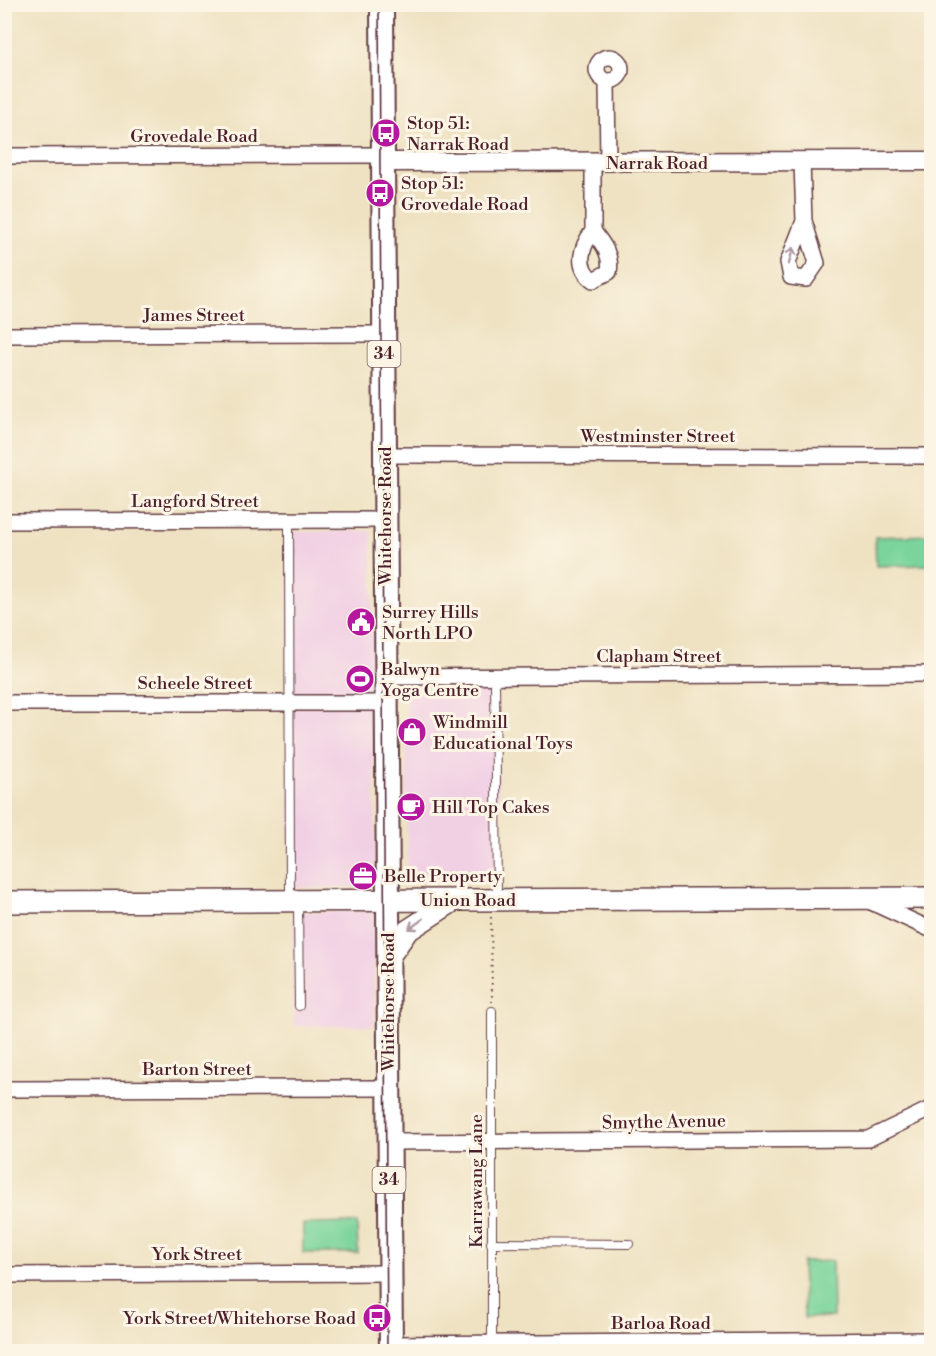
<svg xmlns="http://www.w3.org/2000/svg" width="936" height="1356" viewBox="0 0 936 1356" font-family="'Libre Bodoni',serif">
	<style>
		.built { fill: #f1d0e4 }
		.grass { fill: #7ad49b; stroke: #627a63; stroke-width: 1.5 }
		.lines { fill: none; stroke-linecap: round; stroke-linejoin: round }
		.service-casing { stroke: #633c42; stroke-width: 10 }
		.minor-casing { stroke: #633c42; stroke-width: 18 }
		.tertiary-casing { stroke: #633c42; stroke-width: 21 }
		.secondary-casing { stroke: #633c42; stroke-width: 24 }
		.primary-casing { stroke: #633c42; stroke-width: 26 }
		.path { stroke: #633c42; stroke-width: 2; stroke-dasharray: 1.5 4.5; stroke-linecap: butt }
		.service { stroke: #fff; stroke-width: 8 }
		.minor { stroke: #fff; stroke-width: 15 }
		.tertiary { stroke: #fff; stroke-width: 18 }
		.secondary { stroke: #fff; stroke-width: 21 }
		.primary { stroke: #fff; stroke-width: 22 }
		.tram { stroke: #4a1f2b; stroke-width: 1.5 }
		.oneway { stroke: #ae9aa0 }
		.labels { text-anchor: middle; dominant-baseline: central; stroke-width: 6; stroke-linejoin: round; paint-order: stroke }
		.shield { fill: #fcf5e5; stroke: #7f5f63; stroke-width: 1.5 }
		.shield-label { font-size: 16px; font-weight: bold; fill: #4a1f2b }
		.poi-label { font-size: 18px; fill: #4a1f2b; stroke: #fcf5e5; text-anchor: start }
		.street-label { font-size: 18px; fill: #4a1f2b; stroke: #fcf5e5 }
	</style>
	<rect width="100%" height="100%" fill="#fcf5e5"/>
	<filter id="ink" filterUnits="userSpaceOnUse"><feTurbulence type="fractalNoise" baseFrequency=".0167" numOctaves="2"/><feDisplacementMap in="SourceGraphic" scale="12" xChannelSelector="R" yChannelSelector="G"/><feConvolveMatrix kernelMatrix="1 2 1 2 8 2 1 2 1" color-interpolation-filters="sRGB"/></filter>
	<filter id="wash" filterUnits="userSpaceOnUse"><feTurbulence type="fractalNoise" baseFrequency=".008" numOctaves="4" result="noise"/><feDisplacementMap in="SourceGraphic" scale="24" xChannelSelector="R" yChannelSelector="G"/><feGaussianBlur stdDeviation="1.35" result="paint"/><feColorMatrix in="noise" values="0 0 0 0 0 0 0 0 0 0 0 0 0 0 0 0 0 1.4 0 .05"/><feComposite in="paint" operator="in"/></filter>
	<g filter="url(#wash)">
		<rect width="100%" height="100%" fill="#efe2c2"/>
		<!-- built -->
		<g class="built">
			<path d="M372,531l4,356 -86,1 -2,-356z"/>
			<path d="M406,690h91l3,191h-93z"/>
			<path d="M374,911l1,115h-81l-1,-114z"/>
			<path d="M846,1347l85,2v2h-84z"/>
		</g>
		<!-- grass -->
		<g class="grass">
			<path d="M931,535v30l-55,1 -1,-29z"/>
			<path d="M357,1223l1,30h-55v-29z"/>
			<path d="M832,1261l1,56 -29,1 -2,-56z"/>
		</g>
	</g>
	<g filter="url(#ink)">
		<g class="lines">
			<!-- service casing -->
			<g class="service-casing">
				<g id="service">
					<path d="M289,520l1,380"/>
					<path d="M495,677l2,220"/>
					<path d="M298,903l1,103"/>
					<path d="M492,1011v341"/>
					<path d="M491,1243l138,1"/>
				</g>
			</g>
			<!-- minor casing -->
			<g class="minor-casing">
				<g id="minor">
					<circle cx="609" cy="69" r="12"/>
					<path d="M607,82l1,81"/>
					<path d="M4,156l379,-1"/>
					<path d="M802,162l2,59 13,42 -11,16 -15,-2 -3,-15 16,-41"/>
					<path d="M593,163v68"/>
					<path d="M593,231c10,13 19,24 16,41l-16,8c-18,-13 -12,-33 0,-49z"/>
					<path d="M4,335l380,-1"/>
					<path d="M385,455l547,1"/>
					<path d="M4,521l381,-1"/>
					<path d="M386,677l546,-3"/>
					<path d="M4,703h383"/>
					<path d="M869,901l63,29"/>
					<path d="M4,1089l385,-1"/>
					<path d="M389,1142l479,-3 64,-31"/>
					<path d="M4,1275l386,-2"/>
					<path d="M391,1344l541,-4"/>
				</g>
			</g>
			<!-- tertiary casing -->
			<g class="tertiary-casing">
				<path id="tertiary" d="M383,162l549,-1"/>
			</g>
			<!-- secondary casing -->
			<g class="secondary-casing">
				<g id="secondary">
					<path d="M4,902l928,-4"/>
					<path d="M388,958l19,-27 46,-30"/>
				</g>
			</g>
			<!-- primary casing -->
			<g class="primary-casing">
				<path id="primary" d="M382,4l9,1348"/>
			</g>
			<!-- path -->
			<path class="path" d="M491,917l1,85"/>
			<!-- service -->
			<use href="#service" class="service"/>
			<!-- minor -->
			<use href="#minor" class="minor"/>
			<!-- tertiary -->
			<use href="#tertiary" class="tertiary"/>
			<!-- secondary -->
			<use href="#secondary" class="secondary"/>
			<!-- primary -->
			<use href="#primary" class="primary"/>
			<!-- tram -->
			<path class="tram" d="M379,4l8,1348"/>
		</g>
		<!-- one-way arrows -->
		<defs><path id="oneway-shaft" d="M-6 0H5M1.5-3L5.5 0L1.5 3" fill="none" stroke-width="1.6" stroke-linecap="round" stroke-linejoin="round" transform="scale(1.5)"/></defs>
		<g class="oneway">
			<use href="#oneway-shaft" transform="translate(791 256) rotate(-75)"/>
			<use href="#oneway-shaft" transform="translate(416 924) rotate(144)"/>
		</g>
	</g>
	<!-- icons -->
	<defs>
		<g id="bus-disc" transform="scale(1.5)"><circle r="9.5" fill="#b5179e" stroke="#fcf5e5"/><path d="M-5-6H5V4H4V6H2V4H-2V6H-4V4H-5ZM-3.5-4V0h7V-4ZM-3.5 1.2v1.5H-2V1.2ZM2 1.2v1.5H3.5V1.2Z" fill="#fff"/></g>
		<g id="civic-disc" transform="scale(1.5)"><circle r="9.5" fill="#b5179e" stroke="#fcf5e5"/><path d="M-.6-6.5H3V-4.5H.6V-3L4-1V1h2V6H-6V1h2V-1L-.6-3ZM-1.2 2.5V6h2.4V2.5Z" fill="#fff"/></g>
		<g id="stadium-disc" transform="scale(1.5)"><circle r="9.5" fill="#b5179e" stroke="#fcf5e5"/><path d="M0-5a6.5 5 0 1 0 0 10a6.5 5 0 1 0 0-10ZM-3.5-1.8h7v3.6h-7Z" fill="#fff"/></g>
		<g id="shop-disc" transform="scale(1.5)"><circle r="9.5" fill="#b5179e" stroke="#fcf5e5"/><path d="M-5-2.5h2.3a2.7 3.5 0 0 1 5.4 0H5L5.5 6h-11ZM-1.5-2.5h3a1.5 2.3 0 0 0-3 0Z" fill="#fff"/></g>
		<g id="cafe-disc" transform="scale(1.5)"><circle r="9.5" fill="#b5179e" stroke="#fcf5e5"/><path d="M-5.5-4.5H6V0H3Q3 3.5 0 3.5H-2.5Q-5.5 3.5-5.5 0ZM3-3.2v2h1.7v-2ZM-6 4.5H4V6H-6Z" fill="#fff"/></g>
		<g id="office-disc" transform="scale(1.5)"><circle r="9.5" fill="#b5179e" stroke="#fcf5e5"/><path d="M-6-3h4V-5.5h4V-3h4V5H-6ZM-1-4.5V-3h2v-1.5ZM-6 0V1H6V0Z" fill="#fff"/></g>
	</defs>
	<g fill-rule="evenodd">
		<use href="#bus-disc" x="386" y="133"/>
		<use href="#bus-disc" x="380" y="193"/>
		<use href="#civic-disc" x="361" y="622"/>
		<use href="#stadium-disc" x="360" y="679"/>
		<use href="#shop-disc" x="412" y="732"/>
		<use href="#cafe-disc" x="411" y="807"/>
		<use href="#office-disc" x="363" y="876"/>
		<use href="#bus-disc" x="377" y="1318"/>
	</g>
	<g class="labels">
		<!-- shield labels -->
		<g class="shield">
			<rect x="367.5" y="341" width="33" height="26" rx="4.5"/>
			<rect x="372.5" y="1167" width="33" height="26" rx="4.5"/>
		</g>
		<g class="shield-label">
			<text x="384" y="354">34</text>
			<text x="389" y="1180">34</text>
		</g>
		<!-- poi labels -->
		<g class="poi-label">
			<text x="407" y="123">Stop 51:<tspan x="407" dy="21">Narrak Road</tspan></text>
			<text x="401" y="183">Stop 51:<tspan x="401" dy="21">Grovedale Road</tspan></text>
			<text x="382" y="612">Surrey Hills<tspan x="382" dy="21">North LPO</tspan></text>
			<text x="381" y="669">Balwyn<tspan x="381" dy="21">Yoga Centre</tspan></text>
			<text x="433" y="722">Windmill<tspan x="433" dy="21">Educational Toys</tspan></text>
			<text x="432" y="807">Hill Top Cakes</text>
			<text x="384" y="876">Belle Property</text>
			<text x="356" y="1318" text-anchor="end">York Street/Whitehorse Road</text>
		</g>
		<!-- street labels -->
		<g class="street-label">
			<text x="194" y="136">Grovedale Road</text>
			<text x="657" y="163">Narrak Road</text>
			<text x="194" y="315">James Street</text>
			<text x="658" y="436">Westminster Street</text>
			<text x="195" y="501">Langford Street</text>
			<text transform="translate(385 516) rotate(-90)">Whitehorse Road</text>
			<text x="659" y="656">Clapham Street</text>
			<text x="195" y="683">Scheele Street</text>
			<text x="468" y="900">Union Road</text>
			<text transform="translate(388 1002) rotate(-90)">Whitehorse Road</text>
			<text x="197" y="1069">Barton Street</text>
			<text transform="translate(664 1122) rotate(-1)">Smythe Avenue</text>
			<text transform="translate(476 1181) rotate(-90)">Karrawang Lane</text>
			<text x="197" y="1254">York Street</text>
			<text x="661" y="1323">Barloa Road</text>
		</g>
	</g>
	<!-- margin -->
	<rect width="936" height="1356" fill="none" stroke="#fcf5e5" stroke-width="24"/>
</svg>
